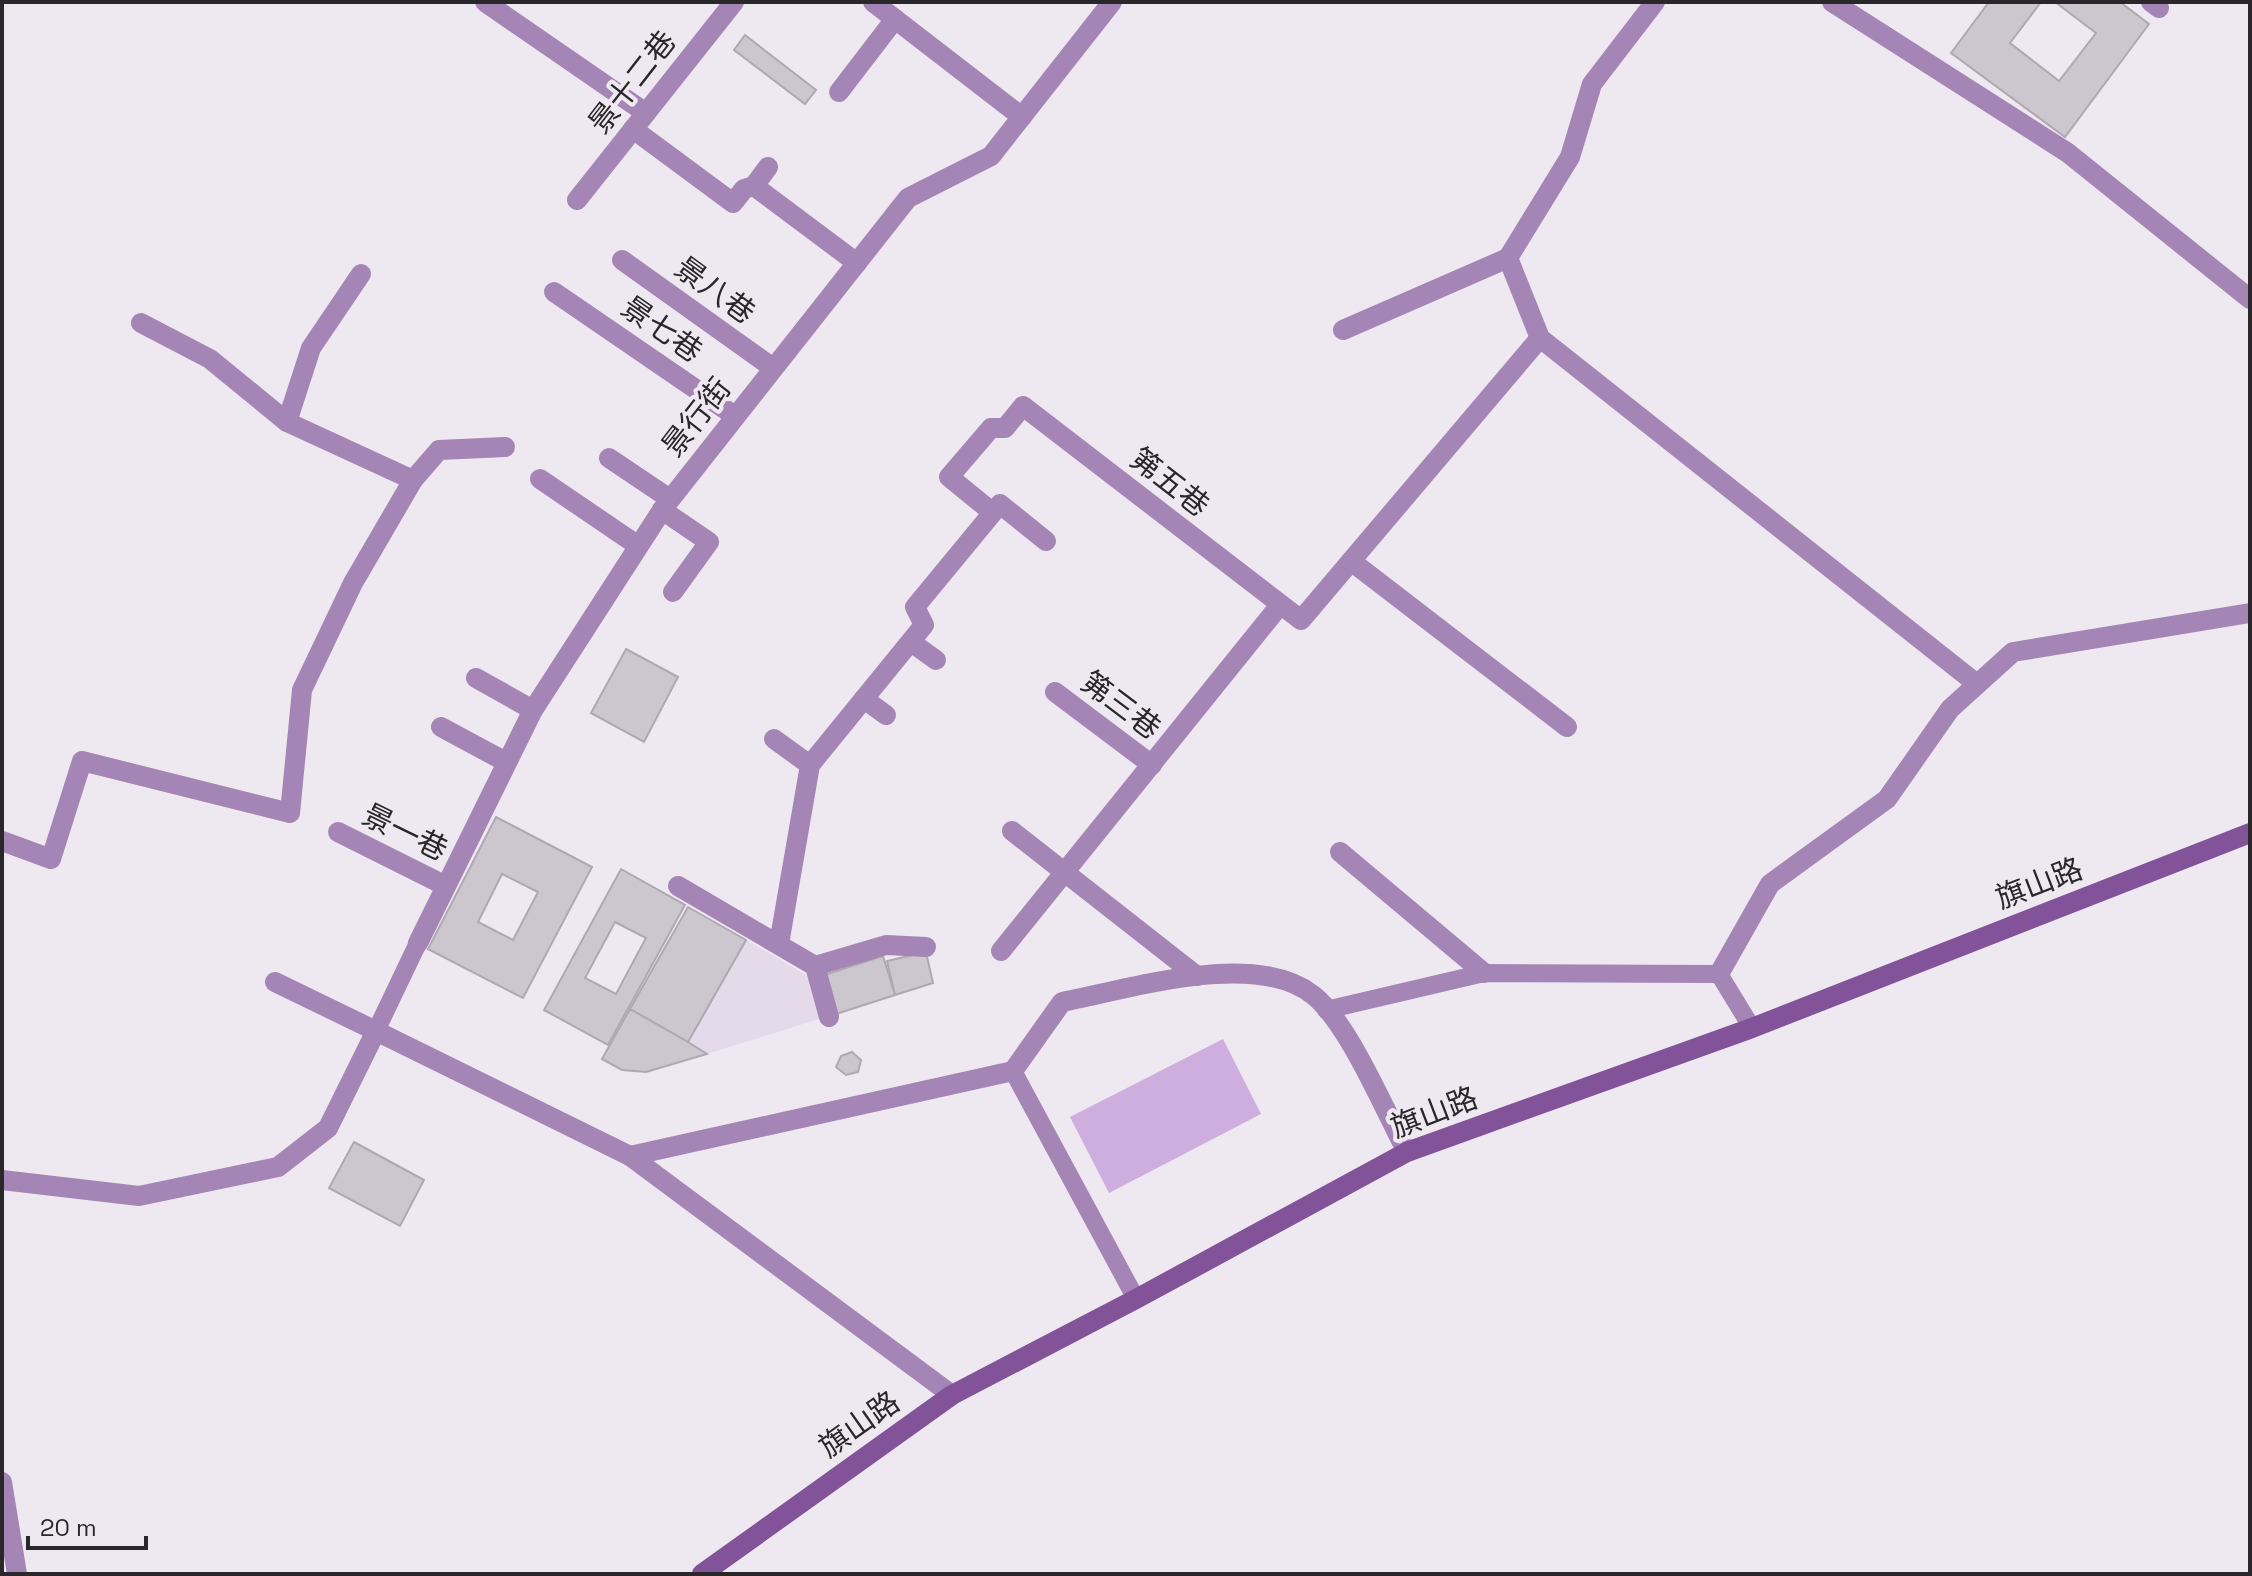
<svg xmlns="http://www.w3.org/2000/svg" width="2252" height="1576" viewBox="0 0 2252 1576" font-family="'Space Grotesk','Noto Sans SC',sans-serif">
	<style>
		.built { fill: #e4dae9 }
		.green { fill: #cdaede }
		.building { fill: #ccc6cf; stroke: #aea9b1; stroke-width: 2; fill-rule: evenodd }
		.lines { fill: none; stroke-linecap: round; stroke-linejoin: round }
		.lane { stroke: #a485b5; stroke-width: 18 }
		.street { stroke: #a485b5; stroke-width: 20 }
		.secondary { stroke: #825399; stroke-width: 20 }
		.labels { text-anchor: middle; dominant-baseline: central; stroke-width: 8; stroke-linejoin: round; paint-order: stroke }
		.street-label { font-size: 30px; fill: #29272a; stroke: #eee8f1 }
	</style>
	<rect width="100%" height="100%" fill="#eee8f1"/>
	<!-- built -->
	<path class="built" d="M746,940l62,36 14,42 -115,36 -19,-12z"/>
	<!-- green -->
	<path class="green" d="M1223,1039l38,75 -152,79 -39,-76z"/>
	<!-- building -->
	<g class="building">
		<path d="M1989,2h52l-31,41 49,38 37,-48 -41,-31h65l29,22 -84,113 -114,-84z"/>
		<path d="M745,35l71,55 -11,14 -71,-54z"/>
		<path d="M626,649l52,28 -34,65 -53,-29z"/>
		<path d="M496,817l96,50 -69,131 -95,-49zM502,874l36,18 -25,48 -35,-18z"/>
		<path d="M621,869l64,36 -77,140 -64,-35zM615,922l31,16 -30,56 -31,-16z"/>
		<path d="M688,907l58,33 -58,102 -58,-33z"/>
		<path d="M926,952l7,31 -38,12 -8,-34z"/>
		<path d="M883,956l12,39 -59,19 -12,-39z"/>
		<path d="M630,1009l58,33 19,12 -61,18 -24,-2 -20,-11z"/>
		<path d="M852,1052l9,8 -3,12 -12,3 -10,-8 5,-11z"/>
		<path d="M354,1142l70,38 -24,46 -71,-38z"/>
	</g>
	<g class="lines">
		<!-- lane -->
		<g class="lane">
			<path d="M1326,1010l158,-37 235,1 33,54"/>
			<path d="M376,1031l42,-88"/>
			<path d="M1013,1071l123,228"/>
		</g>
		<!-- street -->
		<g class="street">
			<path d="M485,2l161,111"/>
			<path d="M873,2l149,115"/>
			<path d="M1655,2l-63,82 -22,73 -62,101 32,80 437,346"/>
			<path d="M1832,2l236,151 182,146"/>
			<path d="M2151,2l8,6"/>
			<path d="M839,92l56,-73"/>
			<path d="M633,129l100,74 11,-14 10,-3 103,77"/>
			<path d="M754,186l14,-19"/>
			<path d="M577,200l157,-198"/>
			<path d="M622,260l151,108"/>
			<path d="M554,292l181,124"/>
			<path d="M141,323l69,36 77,63 126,58"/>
			<path d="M1343,330l165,-72"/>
			<path d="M287,422l24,-74 50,-74"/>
			<path d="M609,458l61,41"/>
			<path d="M540,479l97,66"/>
			<path d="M662,510l47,32 -36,50"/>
			<path d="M992,512l-43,-35 42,-49h14l18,-22 278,214 239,-282"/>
			<path d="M1351,561l216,166"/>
			<path d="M911,642l25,18"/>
			<path d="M476,678l57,32"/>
			<path d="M1055,692l97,73"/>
			<path d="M864,699l22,16"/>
			<path d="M441,727l65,35"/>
			<path d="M774,739l36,26"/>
			<path d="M1012,831l185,145"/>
			<path d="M338,832l108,54"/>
			<path d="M2,841l49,18 31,-98 208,52 12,-123 51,-107 60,-103 26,-30 66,-3"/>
			<path d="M1340,852l144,121"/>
			<path d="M678,886l137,80 14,51"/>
			<path d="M418,943l115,-233 129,-200 246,-312 83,-42 121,-154"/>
			<path d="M779,944l31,-179 114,-140 -9,-18 85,-103 46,37"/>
			<path d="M1001,951l279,-346"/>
			<path d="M815,966l71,-21 40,2"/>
			<path d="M1719,974l51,-90 117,-85 63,-90 63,-57 237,-39"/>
			<path d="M275,982l101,49"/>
			<path d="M630,1156l383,-85 49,-69c68,-13 193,-53 251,-7 35,27 72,116 94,157"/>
			<path d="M2,1180l137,16 139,-29 50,-39 48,-97 254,125 322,239"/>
			<path d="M2,1482l15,92"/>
		</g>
		<!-- secondary -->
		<path class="secondary" d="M702,1574l250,-179 184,-96 271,-147 345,-124 498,-195"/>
	</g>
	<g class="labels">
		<!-- street labels -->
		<g class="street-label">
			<text transform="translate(632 82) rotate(-52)">景十二巷</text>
			<text transform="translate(715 290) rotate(36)">景八巷</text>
			<text transform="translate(662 329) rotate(35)">景七巷</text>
			<text transform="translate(696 417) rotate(-52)">景行街</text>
			<text transform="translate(1170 482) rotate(38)">笰五巷</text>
			<text transform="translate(1121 705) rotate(37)">笰三巷</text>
			<text transform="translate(405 832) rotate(26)">景一巷</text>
			<text transform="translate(2039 883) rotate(-21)">旗山路</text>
			<text transform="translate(1434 1112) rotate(-21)">旗山路</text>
			<text transform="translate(859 1424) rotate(-35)">旗山路</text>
		</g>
	</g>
	<!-- border -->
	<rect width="2252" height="1576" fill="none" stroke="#29272a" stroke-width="8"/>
	<!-- scale -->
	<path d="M28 1536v12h118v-12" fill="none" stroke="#29272a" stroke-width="4"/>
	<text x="40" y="1536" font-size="24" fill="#29272a" stroke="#eee8f1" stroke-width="6" paint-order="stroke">20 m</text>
</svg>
